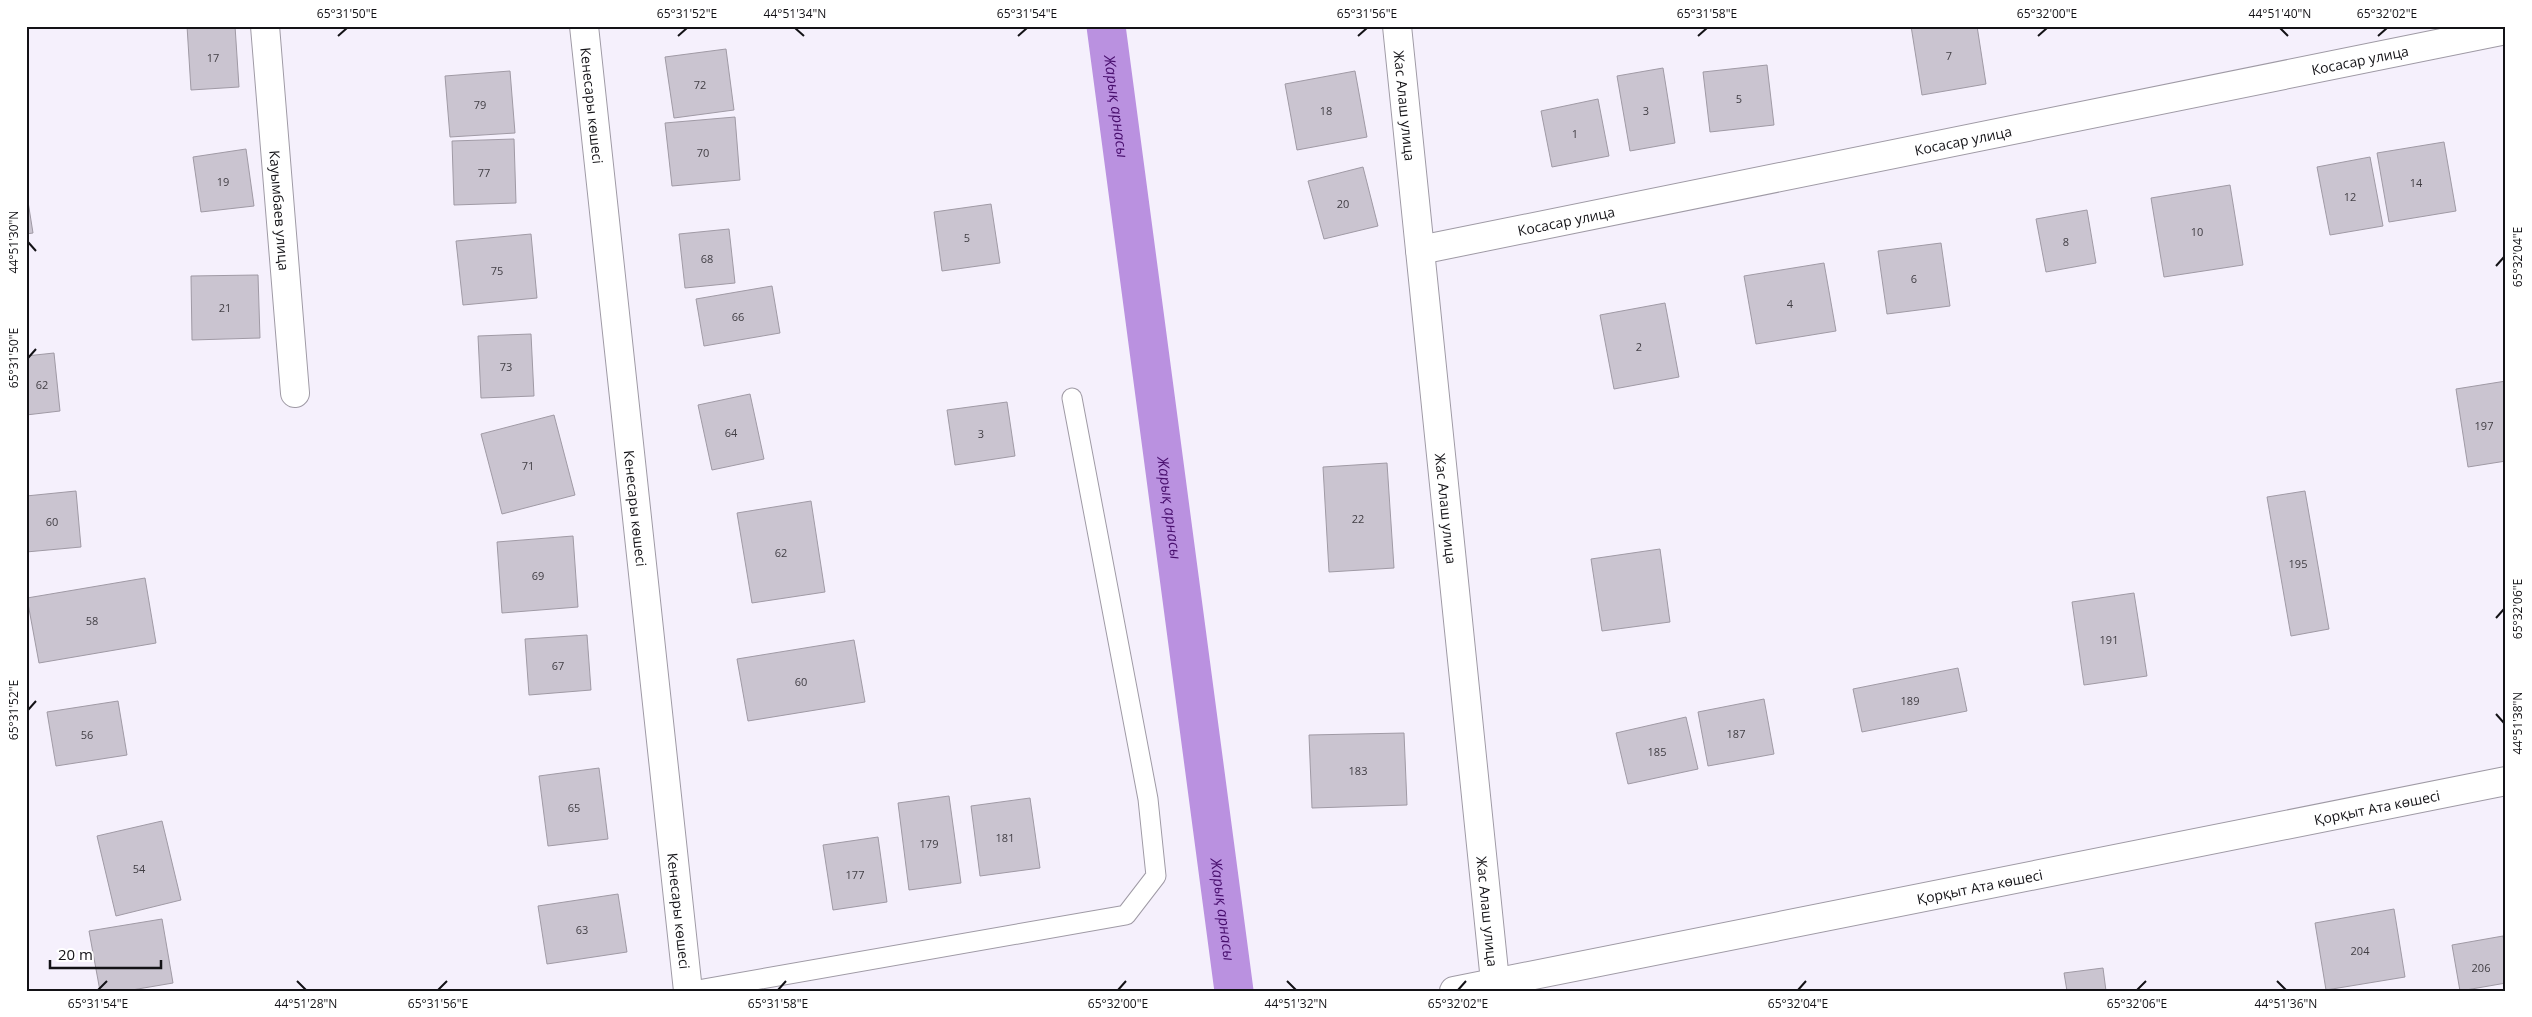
<svg xmlns="http://www.w3.org/2000/svg" width="2532" height="1017" viewBox="0 0 2532 1017" font-family="'Open Sans',sans-serif">
	<style>
		.lines { fill: none; stroke-linecap: round; stroke-linejoin: round }
		.canal { stroke: #ba91e0; stroke-width: 39 }
		.building { fill: #cac4d0; stroke: #a09aa5 }
		.lane-casing { stroke: #9f9aa5; stroke-width: 21 }
		.street-casing { stroke: #9f9aa5; stroke-width: 30 }
		.secondary-casing { stroke: #9f9aa5; stroke-width: 30 }
		.lane { stroke: #fff; stroke-width: 19 }
		.street { stroke: #fff; stroke-width: 28 }
		.secondary { stroke: #fff; stroke-width: 28 }
		.ticks { fill: none; stroke: #131216; stroke-width: 2 }
		.labels { text-anchor: middle; dominant-baseline: central; stroke-width: 4; stroke-linejoin: round; paint-order: stroke }
		.number-label { font-size: 11px; fill: #413e44 }
		.street-label { font-size: 14px; fill: #131216; stroke: #fff }
		.water-label { font-size: 15px; font-style: italic; fill: #480e6d; stroke: #fff }
		.neatline { fill: none; stroke: #131216; stroke-width: 2 }
		.ticks-label { font-size: 12px; text-anchor: middle; fill: #131216 }
	</style>
	<rect width="100%" height="100%" fill="#f5f0fc"/>
	<g class="lines">
		<!-- canal -->
		<path class="canal" id="s1" d="M1106,26l128,965"/>
	</g>
	<!-- building -->
	<g class="building">
		<path d="M187,26h48l4,61 -48,3z"/>
		<path d="M1911,26h66l9,58 -64,11z"/>
		<path d="M726,49l8,61 -60,8 -9,-61z"/>
		<path d="M1767,65l7,60 -64,7 -7,-60z"/>
		<path d="M1663,68l12,75 -45,8 -13,-75z"/>
		<path d="M510,71l5,62 -65,4 -5,-61z"/>
		<path d="M1355,71l12,66 -70,13 -12,-66z"/>
		<path d="M1598,99l11,57 -57,11 -11,-56z"/>
		<path d="M735,117l5,63 -68,6 -7,-63z"/>
		<path d="M514,139l2,64 -62,2 -2,-64z"/>
		<path d="M2444,142l12,69 -67,11 -12,-69z"/>
		<path d="M246,149l8,57 -53,6 -8,-55z"/>
		<path d="M2370,157l13,69 -53,9 -13,-68z"/>
		<path d="M1363,167l15,59 -54,13 -16,-58z"/>
		<path d="M2230,185l13,80 -79,12 -13,-79z"/>
		<path d="M26,189l7,44 -7,1z"/>
		<path d="M991,204l9,59 -58,8 -8,-59z"/>
		<path d="M2087,210l9,53 -50,9 -10,-53z"/>
		<path d="M729,229l6,54 -50,5 -6,-54z"/>
		<path d="M531,234l6,64 -74,7 -7,-64z"/>
		<path d="M1941,243l9,63 -63,8 -9,-63z"/>
		<path d="M1824,263l12,68 -80,13 -12,-68z"/>
		<path d="M258,275l2,63 -68,2 -1,-64z"/>
		<path d="M772,286l8,47 -76,13 -8,-47z"/>
		<path d="M1665,303l14,74 -65,12 -14,-74z"/>
		<path d="M531,334l3,62 -53,2 -3,-62z"/>
		<path d="M54,353l6,58 -34,4v-59z"/>
		<path d="M2506,381v80l-38,6 -12,-78z"/>
		<path d="M750,394l14,65 -52,11 -14,-65z"/>
		<path d="M1007,402l8,54 -60,9 -8,-55z"/>
		<path d="M554,415l21,80 -73,19 -21,-80z"/>
		<path d="M1387,463l7,105 -65,4 -6,-105z"/>
		<path d="M76,491l5,56 -55,5v-56z"/>
		<path d="M2305,491l24,138 -38,7 -24,-139z"/>
		<path d="M811,501l14,91 -73,11 -15,-90z"/>
		<path d="M573,536l5,71 -76,6 -5,-71z"/>
		<path d="M1660,549l10,73 -68,9 -11,-72z"/>
		<path d="M145,578l11,65 -117,20 -12,-65z"/>
		<path d="M2134,593l13,83 -63,9 -12,-83z"/>
		<path d="M587,635l4,55 -62,5 -4,-56z"/>
		<path d="M854,640l11,62 -117,19 -11,-62z"/>
		<path d="M1958,668l9,43 -105,21 -9,-43z"/>
		<path d="M1764,699l10,55 -66,12 -10,-54z"/>
		<path d="M118,701l9,54 -71,11 -9,-54z"/>
		<path d="M1686,717l12,52 -70,15 -12,-51z"/>
		<path d="M1404,733l3,72 -95,3 -3,-73z"/>
		<path d="M599,768l9,71 -60,7 -9,-70z"/>
		<path d="M949,796l12,87 -52,7 -11,-87z"/>
		<path d="M1030,798l10,70 -60,8 -9,-70z"/>
		<path d="M162,821l19,79 -65,16 -19,-80z"/>
		<path d="M878,837l9,65 -54,8 -10,-65z"/>
		<path d="M618,894l9,58 -80,12 -9,-58z"/>
		<path d="M2394,909l11,68 -79,13 -11,-67z"/>
		<path d="M162,919l11,64 -47,8h-26l-11,-60z"/>
		<path d="M2503,936l3,15v32l-46,8 -8,-46z"/>
		<path d="M2103,968l3,23h-39l-3,-18z"/>
	</g>
	<g class="lines">
		<!-- lane casing -->
		<g class="lane-casing">
			<path id="lane" d="M692,991l434,-76 30,-39 -8,-77 -76,-401"/>
		</g>
		<!-- street casing -->
		<g class="street-casing">
			<g id="street">
				<path id="s2" d="M265,26l30,367"/>
				<path id="s3" d="M584,26l104,965"/>
				<path id="s4" d="M1397,26l99,965"/>
				<path id="s5" d="M1420,250l1086,-220"/>
			</g>
		</g>
		<!-- secondary casing -->
		<g class="secondary-casing">
			<g id="secondary">
				<path id="s6" d="M1454,991l1052,-210"/>
			</g>
		</g>
		<!-- lane -->
		<use href="#lane" class="lane"/>
		<!-- street -->
		<use href="#street" class="street"/>
		<!-- secondary -->
		<use href="#secondary" class="secondary"/>
	</g>
	<!-- ticks -->
	<path class="ticks" d="M795,28l9,8M2280,28l8,8M338,36l9,-8M678,36l9,-8M1018,36l9,-8M1358,36l9,-8M1698,36l9,-8M2038,36l9,-8M2378,36l9,-8M28,242l8,9M2496,266l8,-9M28,358l8,-9M2496,618l8,-9M28,710l8,-9M2496,714l8,9M297,981l9,9M1287,981l9,9M2277,981l9,9M98,990l9,-9M438,990l9,-9M778,990l8,-9M1118,990l8,-9M1458,990l8,-9M1798,990l8,-9M2137,990l9,-9"/>
	<g class="labels">
		<!-- number labels -->
		<g class="number-label">
			<text x="1949" y="55">7</text>
			<text x="213" y="57">17</text>
			<text x="700" y="84">72</text>
			<text x="1739" y="98">5</text>
			<text x="480" y="104">79</text>
			<text x="1326" y="110">18</text>
			<text x="1646" y="110">3</text>
			<text x="1575" y="133">1</text>
			<text x="703" y="152">70</text>
			<text x="484" y="172">77</text>
			<text x="223" y="181">19</text>
			<text x="2416" y="182">14</text>
			<text x="2350" y="196">12</text>
			<text x="1343" y="203">20</text>
			<text x="2197" y="231">10</text>
			<text x="967" y="237">5</text>
			<text x="2066" y="241">8</text>
			<text x="707" y="258">68</text>
			<text x="497" y="270">75</text>
			<text x="1914" y="278">6</text>
			<text x="1790" y="303">4</text>
			<text x="225" y="307">21</text>
			<text x="738" y="316">66</text>
			<text x="1639" y="346">2</text>
			<text x="506" y="366">73</text>
			<text x="42" y="384">62</text>
			<text x="2484" y="425">197</text>
			<text x="731" y="432">64</text>
			<text x="981" y="433">3</text>
			<text x="528" y="465">71</text>
			<text x="1358" y="518">22</text>
			<text x="52" y="521">60</text>
			<text x="781" y="552">62</text>
			<text x="2298" y="563">195</text>
			<text x="538" y="575">69</text>
			<text x="92" y="620">58</text>
			<text x="2109" y="639">191</text>
			<text x="558" y="665">67</text>
			<text x="801" y="681">60</text>
			<text x="1910" y="700">189</text>
			<text x="1736" y="733">187</text>
			<text x="87" y="734">56</text>
			<text x="1657" y="751">185</text>
			<text x="1358" y="770">183</text>
			<text x="574" y="807">65</text>
			<text x="1005" y="837">181</text>
			<text x="929" y="843">179</text>
			<text x="139" y="868">54</text>
			<text x="855" y="874">177</text>
			<text x="582" y="929">63</text>
			<text x="2360" y="950">204</text>
			<text x="2481" y="967">206</text>
		</g>
		<!-- street labels -->
		<g class="street-label">
			<text stroke="none"><textPath href="#s5" startOffset="959">Косасар улица</textPath></text>
			<text stroke="none"><textPath href="#s3" startOffset="80">Кенесары көшесі</textPath></text>
			<text stroke="none"><textPath href="#s4" startOffset="80">Жас Алаш улица</textPath></text>
			<text stroke="none"><textPath href="#s5" startOffset="554">Косасар улица</textPath></text>
			<text stroke="none"><textPath href="#s2" startOffset="185">Кауымбаев улица</textPath></text>
			<text stroke="none"><textPath href="#s5" startOffset="149">Косасар улица</textPath></text>
			<text stroke="none"><textPath href="#s3" startOffset="485">Кенесары көшесі</textPath></text>
			<text stroke="none"><textPath href="#s4" startOffset="485">Жас Алаш улица</textPath></text>
			<text stroke="none"><textPath href="#s6" startOffset="941">Қорқыт Ата көшесі</textPath></text>
			<text stroke="none"><textPath href="#s6" startOffset="536">Қорқыт Ата көшесі</textPath></text>
			<text stroke="none"><textPath href="#s3" startOffset="890">Кенесары көшесі</textPath></text>
			<text stroke="none"><textPath href="#s4" startOffset="890">Жас Алаш улица</textPath></text>
		</g>
		<!-- water labels -->
		<g class="water-label">
			<text stroke="none"><textPath href="#s1" startOffset="81">Жарық арнасы</textPath></text>
			<text stroke="none"><textPath href="#s1" startOffset="486">Жарық арнасы</textPath></text>
			<text stroke="none"><textPath href="#s1" startOffset="891">Жарық арнасы</textPath></text>
		</g>
	</g>
	<!-- border -->
	<rect width="2532" height="1017" fill="none" stroke="#ffffff" stroke-width="55"/>
	<!-- scale -->
	<path d="M50 960v8h111v-8" fill="none" stroke="#131216" stroke-width="2.5"/>
	<text x="58" y="960" font-size="15" fill="#131216" stroke="#ffffff" stroke-width="4" paint-order="stroke">20 m</text>
	<rect x="28" y="28" width="2476" height="962" class="neatline"/>
	<g class="ticks-label">
		<text x="347" y="18">65°31'50"E</text>
		<text x="687" y="18">65°31'52"E</text>
		<text x="795" y="18">44°51'34"N</text>
		<text x="1027" y="18">65°31'54"E</text>
		<text x="1367" y="18">65°31'56"E</text>
		<text x="1707" y="18">65°31'58"E</text>
		<text x="2047" y="18">65°32'00"E</text>
		<text x="2280" y="18">44°51'40"N</text>
		<text x="2387" y="18">65°32'02"E</text>
		<text transform="translate(14 242) rotate(-90)" y="4">44°51'30"N</text>
		<text transform="translate(2518 257) rotate(-90)" y="4">65°32'04"E</text>
		<text transform="translate(14 358) rotate(-90)" y="4">65°31'50"E</text>
		<text transform="translate(2518 609) rotate(-90)" y="4">65°32'06"E</text>
		<text transform="translate(14 710) rotate(-90)" y="4">65°31'52"E</text>
		<text transform="translate(2518 723) rotate(-90)" y="4">44°51'38"N</text>
		<text x="98" y="1008">65°31'54"E</text>
		<text x="306" y="1008">44°51'28"N</text>
		<text x="438" y="1008">65°31'56"E</text>
		<text x="778" y="1008">65°31'58"E</text>
		<text x="1118" y="1008">65°32'00"E</text>
		<text x="1296" y="1008">44°51'32"N</text>
		<text x="1458" y="1008">65°32'02"E</text>
		<text x="1798" y="1008">65°32'04"E</text>
		<text x="2137" y="1008">65°32'06"E</text>
		<text x="2286" y="1008">44°51'36"N</text>
	</g>
</svg>
